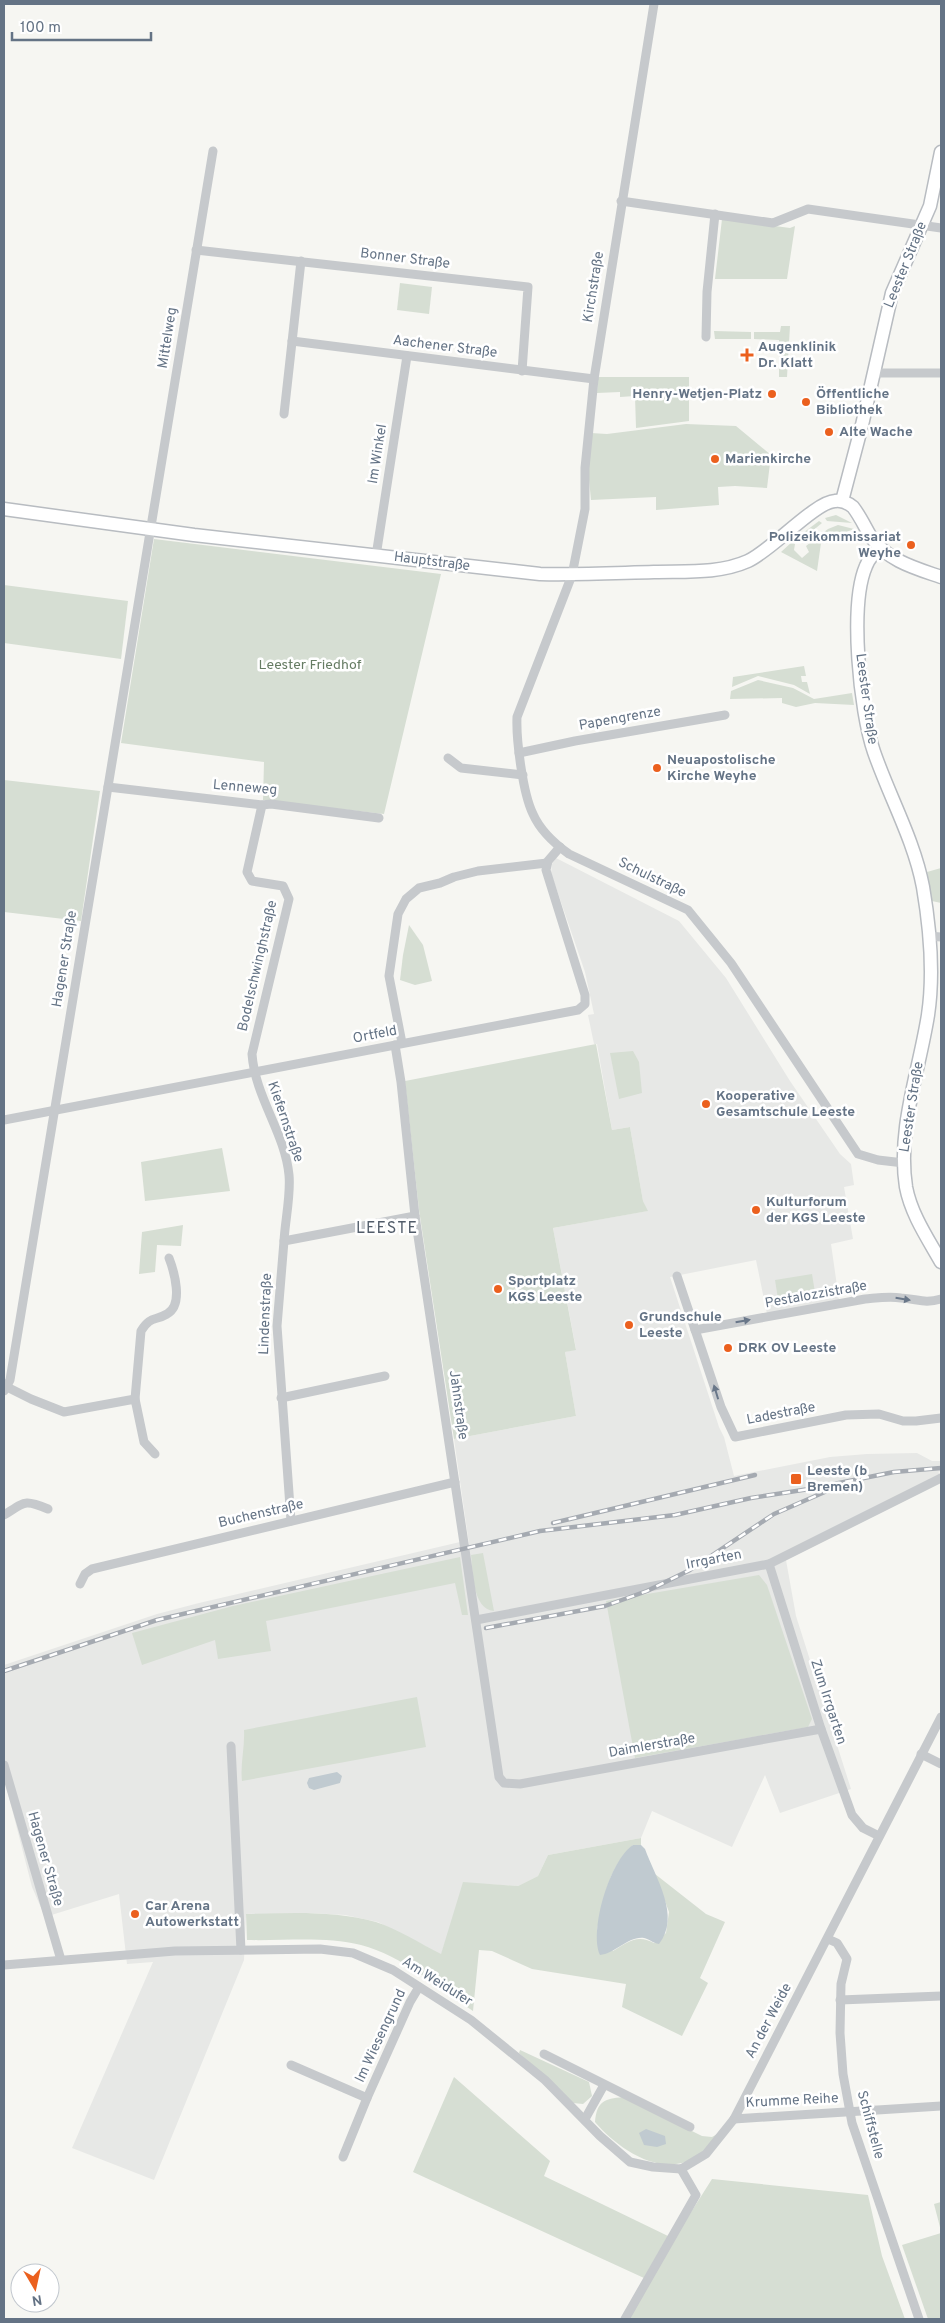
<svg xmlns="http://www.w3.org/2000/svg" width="945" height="2323" viewBox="0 0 945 2323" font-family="Overpass,sans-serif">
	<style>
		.built { fill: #e7e8e6 }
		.green { fill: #d6ded3 }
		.water { fill: #c0cad0 }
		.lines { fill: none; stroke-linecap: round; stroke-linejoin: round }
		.secondary-casing { stroke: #b8bcc1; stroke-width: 15 }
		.street { stroke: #c6c9cc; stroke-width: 9 }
		.secondary { stroke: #fff; stroke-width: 12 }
		.rail-casing { stroke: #a5aab1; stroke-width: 4.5 }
		.rail { stroke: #fff; stroke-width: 2.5; stroke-dasharray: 8; stroke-linecap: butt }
		.oneway { fill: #697789 }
		.poi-dot { fill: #eb601e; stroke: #fff; stroke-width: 2 }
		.labels { text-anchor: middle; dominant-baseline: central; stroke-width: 5; stroke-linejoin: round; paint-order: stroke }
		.street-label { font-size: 14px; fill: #647385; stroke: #fff }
		.poi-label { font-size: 14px; font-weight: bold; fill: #647385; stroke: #fff; text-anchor: start }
		.park-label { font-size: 14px; fill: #667c63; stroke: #fff }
		.quarter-label { font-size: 16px; letter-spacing: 1px; fill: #525d6a; stroke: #fff }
	</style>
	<rect width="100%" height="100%" fill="#f6f6f2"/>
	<!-- built -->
	<path class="built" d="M556,858l123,63 47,57 64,103 50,73 11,10 3,21 -10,2 9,52 -22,5 8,56 -72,14 -11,-54 -86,17 49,150 5,10 10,39 96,-19 37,-3 50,-1 15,8h9v10l-3,1 3,2v9l-155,77 10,56 55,173 -71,24 -15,-38 -33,72 -80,-36 -11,27 -93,17 -10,21 -20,10 -54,-3 -23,72 -63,-33 -33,-7 -34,-2 -65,1 -2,46 -90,220 -82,-32 81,-186 -26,2 -8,-70 -74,23 -13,-30 -28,-109v-113l153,-51 42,-11 261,-61 1,4 8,-2 -15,-105 122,-23 -11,-64 11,-3 -23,-121 94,-17 -4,-10 -13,-74 -18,3 -15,-86h-3l-6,-29 6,-1 -9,-42 -34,-99 1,-9z"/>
	<!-- green -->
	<g class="green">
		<path d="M722,219l68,9 5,-2 -8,53h-72z"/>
		<path d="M400,283l32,4 -3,27 -32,-4z"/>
		<path d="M781,326h9l-3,51h-8v-37l-25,-1v-7h26z"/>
		<path d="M714,331l37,1v7h-36z"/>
		<path d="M598,377h91v44l-53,7 -1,-32 -15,1v-5l-23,1z"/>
		<path d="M686,424l50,2 35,29 -4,33 -32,-2 -17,1 1,18 -63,5v-13l-65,3 -3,-31 3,-36 16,1z"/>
		<path d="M836,515l16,8 -25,-2 -2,-3z"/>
		<path d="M819,521l3,2 -23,19 -4,-3z"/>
		<path d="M838,525l16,4 -13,5 -1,-2 -19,11 -4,28 -36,-19 11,-10 3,2 -1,6 8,8 7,-6 -3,-6 22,-17z"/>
		<path d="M154,539l287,35 -57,240 -121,-14 1,-38 -143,-19z"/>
		<path d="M4,585l124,16 -7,58 -117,-16z"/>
		<path d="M804,666l2,10h-5l1,6h5l3,12 -16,-9 -36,-9 -26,11 1,-10z"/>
		<path d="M758,680l35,8 21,11 38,-6 2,12 -39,-2 -19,4 -14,-4v-5l-52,1 1,-8z"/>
		<path d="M4,780l96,11 -19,130 -77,-9z"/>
		<path d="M941,868v35l-9,-2 -5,-29z"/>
		<path d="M409,925l14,20 9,36 -17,4 -15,-5 3,-25z"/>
		<path d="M596,1044l16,86 18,-3 13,74 5,10 -95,17 23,122 -11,2 11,64 -122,23 -35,-229 -14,-129z"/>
		<path d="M633,1051l6,11 3,31 -23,6 -9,-46z"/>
		<path d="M222,1148l8,43 -85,10 -4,-39z"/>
		<path d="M183,1225l-2,21 -24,-1 -2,27 -16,2 3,-42z"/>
		<path d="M812,1274l4,25 -37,6 -4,-25z"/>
		<path d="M483,1553l11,58c-22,-2 -21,-40 -23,-56z"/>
		<path d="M460,1557l8,58h-6l-7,-32 -189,38 5,30 -53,8 -3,-19 -73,25 -10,-32 101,-27z"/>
		<path d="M759,1575l8,10 45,134 -4,8 -173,31 -29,-157z"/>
		<path d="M417,1697l9,50 -184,34c-2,-17 3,-33 2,-51z"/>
		<path d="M641,1838v7h-8c-25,23 -29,53 -36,85l16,21c15,-9 24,-17 41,-8l12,-10 3,-21 -14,-38 51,40 19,8 -25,56 8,5 -26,53 -60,-29 4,-23 -94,-15 -40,-18 -13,-1 -6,61c-35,-24 -71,-55 -112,-66 -36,-9 -77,-4 -114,-5l-1,-26c43,-1 87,-4 130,8 20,6 45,22 65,32l22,-72 55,4 20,-10 10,-21z"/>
		<path d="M520,2050l69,32 3,14 -9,8 -10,-1 -54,-50z"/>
		<path d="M454,2077l96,84 -6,15 124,60 -24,42 -231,-106z"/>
		<path d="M623,2097l79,39 10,1 7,-4c-6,7 -12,16 -18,21 -37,27 -82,-4 -106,-32 2,-21 9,-23 28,-25z"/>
		<path d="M712,2179l156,16 14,61 23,63h-276l45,-80z"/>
		<path d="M941,2202v29l-7,-27z"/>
		<path d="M941,2233v86h-13l-26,-74z"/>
	</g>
	<!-- water -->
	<g class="water">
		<path d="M337,1772l5,4 -2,7 -26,7 -5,-2 -2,-5 2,-5z"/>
		<path d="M633,1845h8l4,4c11,30 36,67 14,95 -6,-1 -10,-5 -15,-6 -16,-2 -29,16 -44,17 -11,-25 10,-95 33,-110z"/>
		<path d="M646,2129l19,7 1,8 -9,3 -13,-2 -5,-12z"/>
	</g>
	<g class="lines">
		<!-- secondary casing -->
		<g class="secondary-casing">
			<g id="secondary">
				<path d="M842,501l20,-76 30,-132 38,-87 11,-54"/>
				<path d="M4,509l190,26 346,39c38,1 76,-1 114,-2 31,-1 65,2 94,-11 24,-11 67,-59 87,-60 7,-1 13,2 18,6 7,9 12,20 18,30 17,24 44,31 70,40"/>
				<path d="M880,548c-6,5 -11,10 -14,18 -17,39 -6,146 8,186 16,46 40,88 49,135 7,41 11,88 5,128 -9,57 -31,114 -22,172 5,27 22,52 35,75"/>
			</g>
		</g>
		<!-- street -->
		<g class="street">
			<path d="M654,4l-60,375 -9,89v41l-13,66 -55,142c-1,23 6,77 16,97 7,16 22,30 36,40l119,56 43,53 127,191 20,6 26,3"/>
			<path d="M621,201l152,22 35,-14 133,19"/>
			<path d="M196,250l332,37 -6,84"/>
			<path d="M706,337l1,-45 8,-78"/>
			<path d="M292,341l302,38"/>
			<path d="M874,373h67"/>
			<path d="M284,414l17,-153"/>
			<path d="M376,556l31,-200"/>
			<path d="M519,753l56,-12 150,-26"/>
			<path d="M448,758l13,10 62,7"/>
			<path d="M108,787l154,18 9,-1 108,14"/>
			<path d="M262,805l-15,67 5,9 31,5 6,13 -37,155c3,43 33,79 37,121 2,20 -4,46 -5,66"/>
			<path d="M928,936l13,1"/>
			<path d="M402,1043l-13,-67 9,-62 8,-15 13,-11 21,-5 14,-6 24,-6 69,-8"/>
			<path d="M395,1045l6,37 14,134 84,561 5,6 16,1 301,-55"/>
			<path d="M4,1120l574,-110 7,-6v-9l-39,-125 2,-9 12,-14"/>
			<path d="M677,1276l44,131 14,30 111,-22 33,-1 24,7h13l25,-3"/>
			<path d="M695,1330l170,-31c12,-1 24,-3 36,-1 17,1 23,6 40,1"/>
			<path d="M7,1387l24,12 33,13 71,-13 9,43 11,12"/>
			<path d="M4,1391l6,-11 203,-1229"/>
			<path d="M281,1398l104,-22"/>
			<path d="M135,1399l6,-68c9,-15 14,-10 26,-17 17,-9 7,-43 2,-56"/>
			<path d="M4,1515c21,-13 20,-16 44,-6"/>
			<path d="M291,1521l-14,-195 7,-85 131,-25"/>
			<path d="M769,1564l52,165 31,86 11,13 16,8"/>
			<path d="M80,1584l5,-10 7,-5 363,-87"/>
			<path d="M476,1620l293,-56 172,-86"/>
			<path d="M231,1746l10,204"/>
			<path d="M921,1754l20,10"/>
			<path d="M4,1765l57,195"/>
			<path d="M828,1939l9,4 10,16 -6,25 -1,49 3,41 9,49 67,196"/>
			<path d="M4,1965l171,-14 145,-2 33,4 40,17 78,50 74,60 55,56 30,26 23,5 28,2"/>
			<path d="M840,2000l101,-4"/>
			<path d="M544,2054l146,73"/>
			<path d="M291,2065l76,33 43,-96 9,-15"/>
			<path d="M585,2119l19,-34"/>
			<path d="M734,2119l207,-13"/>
			<path d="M343,2157l24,-59"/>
			<path d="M681,2169l25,-15 28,-35 207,-402"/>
			<path d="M625,2319l71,-124 -15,-26"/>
		</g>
		<!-- secondary -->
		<use href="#secondary" class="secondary"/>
		<!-- rail casing -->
		<g class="rail-casing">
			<g id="rail">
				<path d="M553,1523l202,-48"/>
				<path d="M486,1628l119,-22 42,-15 43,-21 84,-56 53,-23"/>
				<path d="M4,1671l153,-51 383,-89 135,-16 76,-17 58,-9 85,-17 47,-4"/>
			</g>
		</g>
		<!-- rail -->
		<use href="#rail" class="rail"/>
	</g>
	<!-- one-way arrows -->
	<defs><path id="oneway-solid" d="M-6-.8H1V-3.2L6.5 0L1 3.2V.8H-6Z" transform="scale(1.25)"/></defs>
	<g class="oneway">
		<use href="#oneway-solid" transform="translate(903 1299) rotate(9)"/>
		<use href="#oneway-solid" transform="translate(743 1321) rotate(-10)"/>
		<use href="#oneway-solid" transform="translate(716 1392) rotate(-107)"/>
	</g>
	<!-- markers -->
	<g class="poi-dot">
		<path d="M744.5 347.5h5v5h5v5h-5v5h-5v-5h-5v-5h5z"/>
		<circle cx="772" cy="394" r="5"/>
		<circle cx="806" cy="402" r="5"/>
		<circle cx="829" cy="432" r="5"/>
		<circle cx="715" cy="459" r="5"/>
		<circle cx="911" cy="545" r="5"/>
		<circle cx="657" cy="768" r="5"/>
		<circle cx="706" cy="1104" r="5"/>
		<circle cx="756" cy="1210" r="5"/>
		<circle cx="498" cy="1289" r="5"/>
		<circle cx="629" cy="1325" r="5"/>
		<circle cx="728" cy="1348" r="5"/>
		<rect x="790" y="1473" width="12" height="12" rx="2.5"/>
		<circle cx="135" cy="1914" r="5"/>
	</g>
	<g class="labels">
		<!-- street labels -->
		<g class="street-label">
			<text transform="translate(405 259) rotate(7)">Bonner Straße</text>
			<text transform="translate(906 265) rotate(-68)">Leester Straße</text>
			<text transform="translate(594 287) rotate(-81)">Kirchstraße</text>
			<text transform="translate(168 338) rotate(-81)">Mittelweg</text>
			<text transform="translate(445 347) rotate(7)">Aachener Straße</text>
			<text transform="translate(378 454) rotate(-81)">Im Winkel</text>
			<text transform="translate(432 562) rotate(7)">Hauptstraße</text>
			<text transform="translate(866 699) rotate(82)">Leester Straße</text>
			<text transform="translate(620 719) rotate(-10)">Papengrenze</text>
			<text transform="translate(245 788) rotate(5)">Lenneweg</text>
			<text transform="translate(652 878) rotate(26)">Schulstraße</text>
			<text transform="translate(65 959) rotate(-81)">Hagener Straße</text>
			<text transform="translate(258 966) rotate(-77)">Bodelschwinghstraße</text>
			<text transform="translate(375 1035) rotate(-11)">Ortfeld</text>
			<text transform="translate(912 1107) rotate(-81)">Leester Straße</text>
			<text transform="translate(285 1122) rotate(71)">Kiefernstraße</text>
			<text transform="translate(816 1295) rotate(-10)">Pestalozzistraße</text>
			<text transform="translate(266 1314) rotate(-88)">Lindenstraße</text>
			<text transform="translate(458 1405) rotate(82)">Jahnstraße</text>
			<text transform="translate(781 1414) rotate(-11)">Ladestraße</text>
			<text transform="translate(261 1514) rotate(-13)">Buchenstraße</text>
			<text transform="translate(714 1560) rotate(-11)">Irrgarten</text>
			<text transform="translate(828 1702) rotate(72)">Zum Irrgarten</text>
			<text transform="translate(652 1746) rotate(-10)">Daimlerstraße</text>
			<text transform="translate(45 1859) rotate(74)">Hagener Straße</text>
			<text transform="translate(437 1982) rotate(32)">Am Weidufer</text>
			<text transform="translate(769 2021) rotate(-62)">An der Weide</text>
			<text transform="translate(381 2036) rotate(-65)">Im Wiesengrund</text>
			<text transform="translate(792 2101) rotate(-3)">Krumme Reihe</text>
			<text transform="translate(870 2125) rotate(75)">Schiffstelle</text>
		</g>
		<!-- poi labels -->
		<g class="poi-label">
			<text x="758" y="347">Augenklinik<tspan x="758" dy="16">Dr. Klatt</tspan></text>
			<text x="762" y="394" text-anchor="end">Henry-Wetjen-Platz</text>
			<text x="816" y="394">Öffentliche<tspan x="816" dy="16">Bibliothek</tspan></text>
			<text x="839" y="432">Alte Wache</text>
			<text x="725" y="459">Marienkirche</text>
			<text x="901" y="537" text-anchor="end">Polizeikommissariat<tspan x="901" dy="16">Weyhe</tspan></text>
			<text x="667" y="760">Neuapostolische<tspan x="667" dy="16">Kirche Weyhe</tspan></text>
			<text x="716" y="1096">Kooperative<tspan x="716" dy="16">Gesamtschule Leeste</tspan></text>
			<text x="766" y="1202">Kulturforum<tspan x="766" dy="16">der KGS Leeste</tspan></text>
			<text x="508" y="1281">Sportplatz<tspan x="508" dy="16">KGS Leeste</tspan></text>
			<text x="639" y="1317">Grundschule<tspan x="639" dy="16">Leeste</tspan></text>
			<text x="738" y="1348">DRK OV Leeste</text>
			<text x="807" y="1471">Leeste (b<tspan x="807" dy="16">Bremen)</tspan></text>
			<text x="145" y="1906">Car Arena<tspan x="145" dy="16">Autowerkstatt</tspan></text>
		</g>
		<!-- park labels -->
		<g class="park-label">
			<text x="310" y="665">Leester Friedhof</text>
		</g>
		<!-- quarter labels -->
		<g class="quarter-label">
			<text x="387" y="1229">LEESTE</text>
		</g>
	</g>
	<!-- border -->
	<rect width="945" height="2323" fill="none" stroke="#647385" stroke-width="10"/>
	<!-- north arrow -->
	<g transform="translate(35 2288) rotate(171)"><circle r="24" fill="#ffffff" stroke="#c1c7ce"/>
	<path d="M0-4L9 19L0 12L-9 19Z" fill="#eb601e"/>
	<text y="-8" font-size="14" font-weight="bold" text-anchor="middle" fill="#647385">N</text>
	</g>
	<!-- scale -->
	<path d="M12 32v8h139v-8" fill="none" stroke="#647385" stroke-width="2.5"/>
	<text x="20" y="32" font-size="15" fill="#647385" stroke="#ffffff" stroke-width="4" paint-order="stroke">100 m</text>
</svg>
